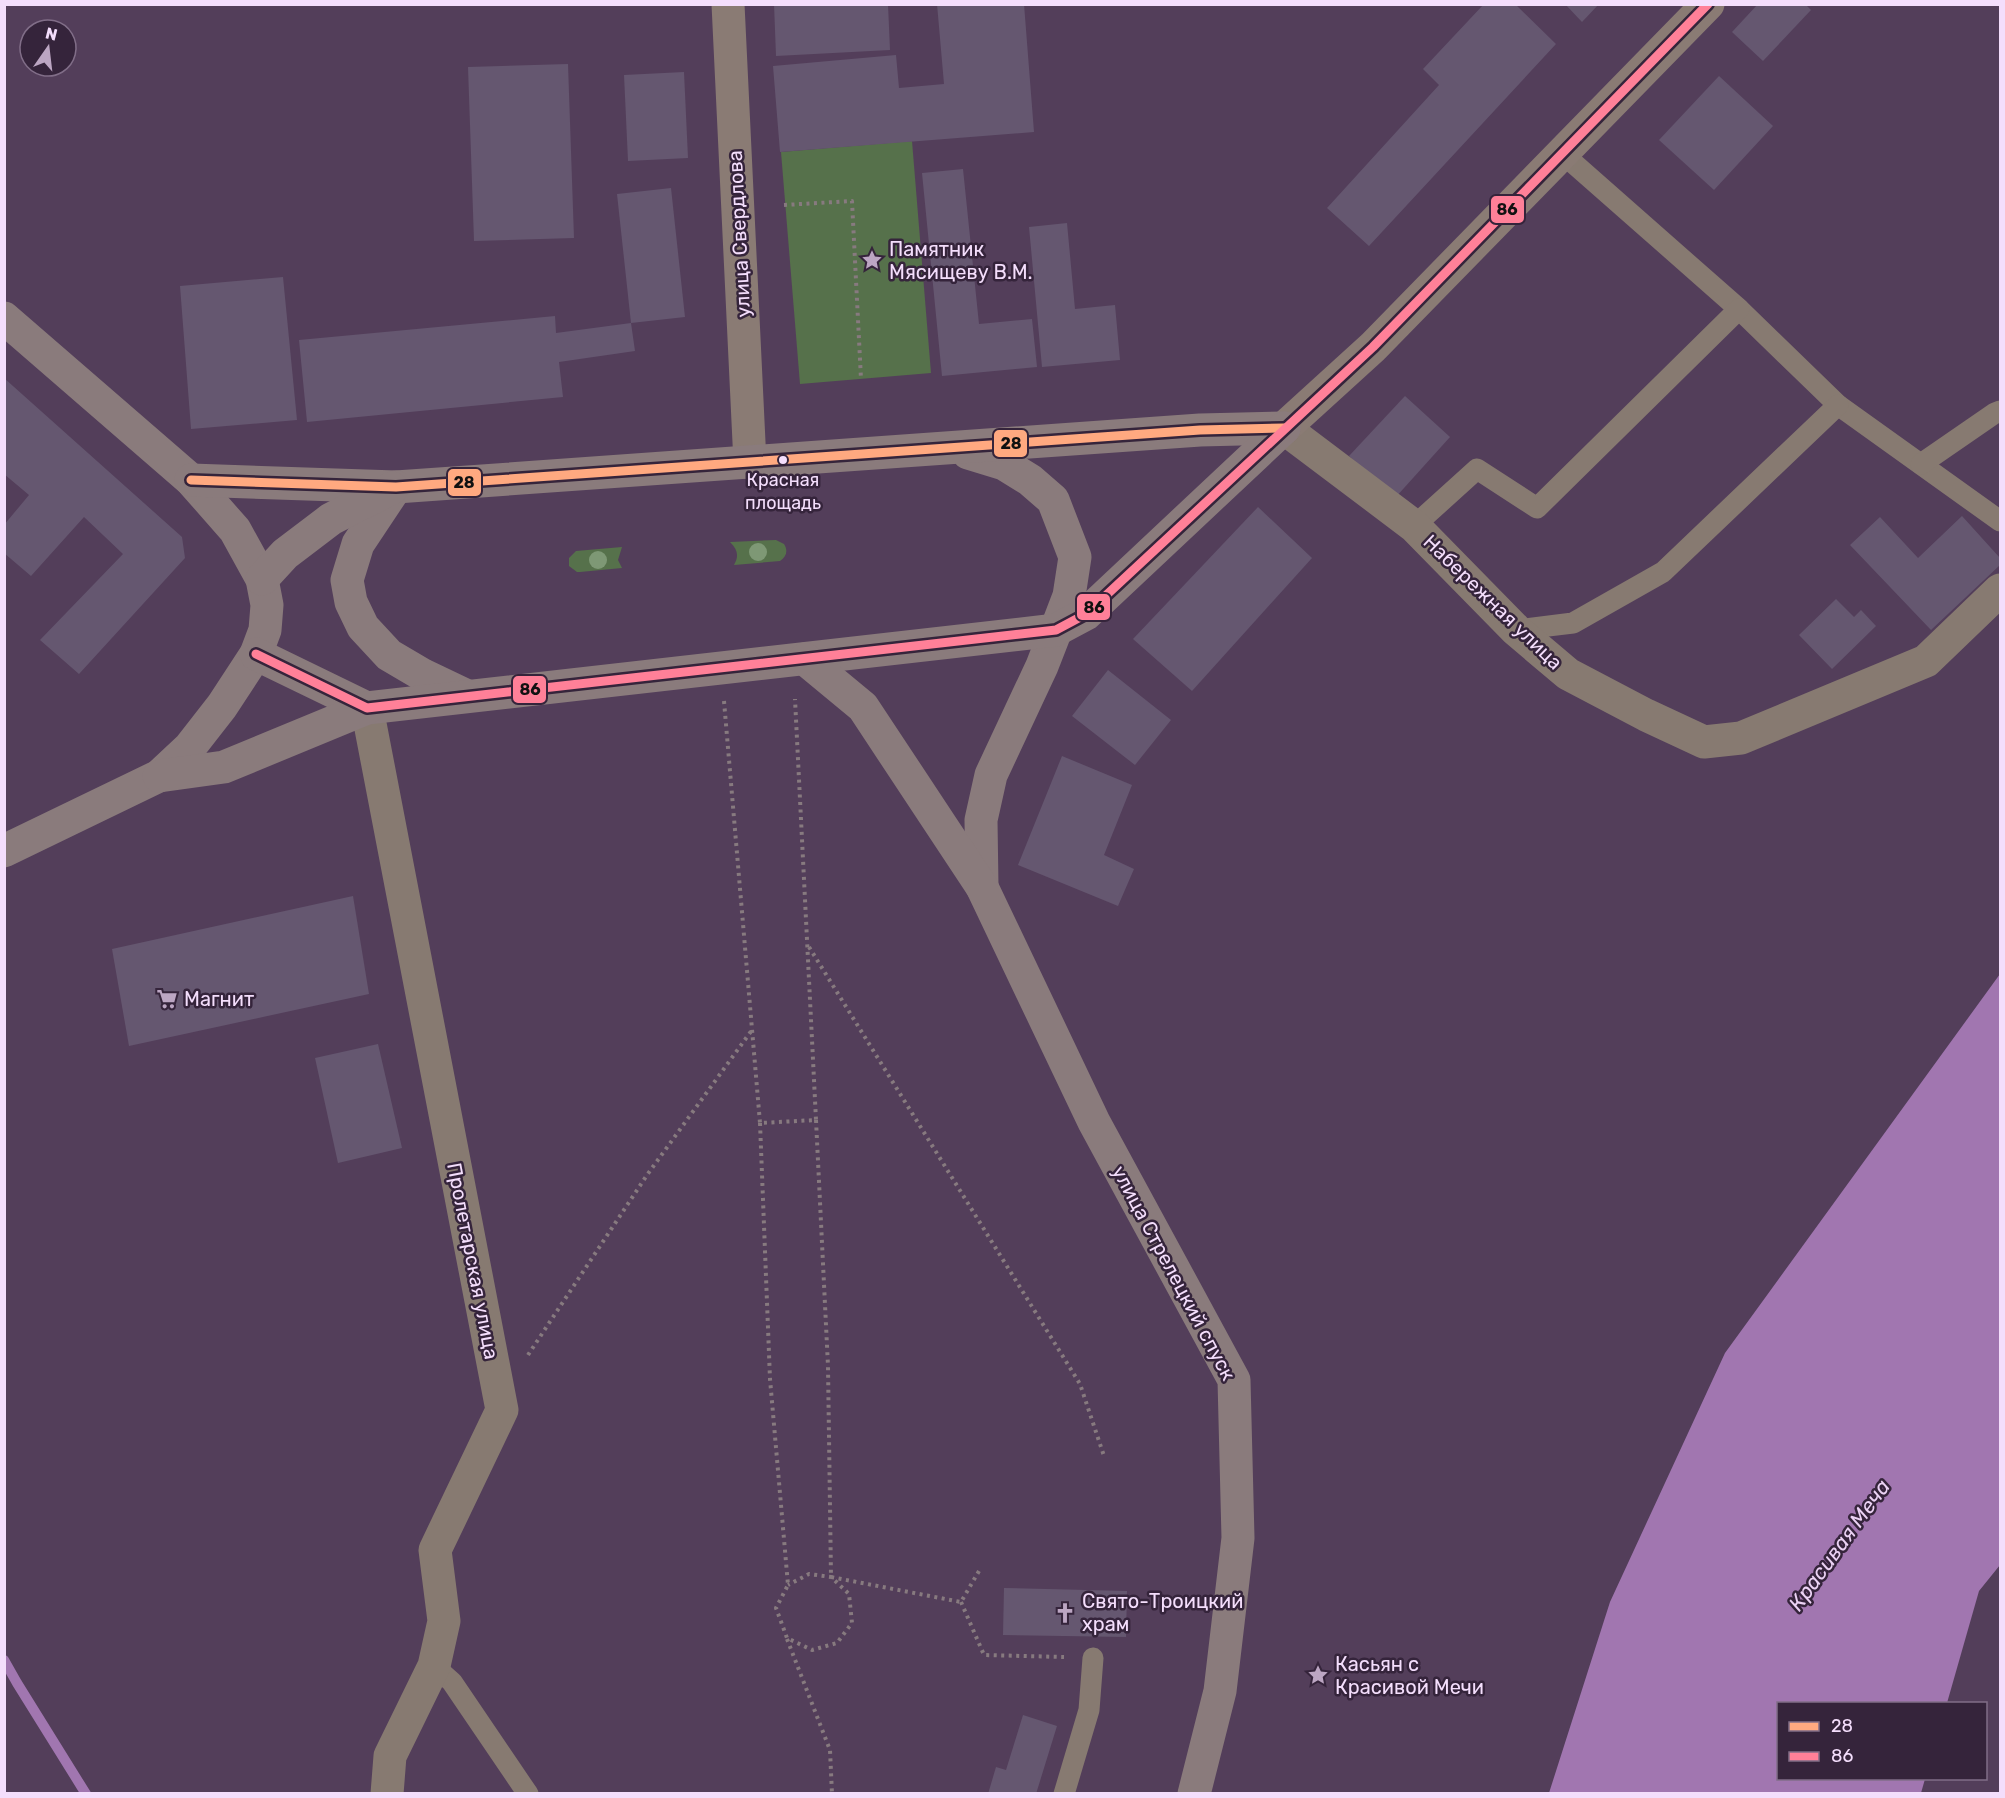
<svg xmlns="http://www.w3.org/2000/svg" width="2005" height="1798" viewBox="0 0 2005 1798" font-family="Rubik,sans-serif">
	<style>
		.green { fill: #56714b }
		.water { fill: #a176b0 }
		.lines { fill: none; stroke-linecap: round; stroke-linejoin: round }
		.stream { stroke: #a176b0; stroke-width: 10 }
		.building { fill: #655770 }
		.path { stroke: #877a7f; stroke-width: 4; stroke-dasharray: 3 4.5; stroke-linecap: butt }
		.lane { stroke: #877a71; stroke-width: 21 }
		.street { stroke: #877a71; stroke-width: 33 }
		.secondary { stroke: #8a7b74; stroke-width: 33 }
		.primary { stroke: #8a7b7c; stroke-width: 33 }
		.bus-1-casing { stroke: #35243b; stroke-width: 14 }
		.bus-2-casing { stroke: #35243b; stroke-width: 14 }
		.bus-1 { stroke: #ffa980; stroke-width: 9 }
		.bus-2 { stroke: #ff8098; stroke-width: 9 }
		.tree { fill: #7e9875 }
		.bus-dot { fill: #f4defc; stroke: #35243b; stroke-width: 2 }
		.labels { text-anchor: middle; dominant-baseline: central; stroke-width: 5; stroke-linejoin: round; paint-order: stroke }
		.bus-label { font-size: 18px; fill: #f4defc; stroke: #35243b }
		.street-label { font-size: 20px; fill: #f4defc; stroke: #35243b }
		.poi-label { font-size: 20px; fill: #f4defc; stroke: #35243b; text-anchor: start }
		.water-label { font-size: 21px; font-style: italic; fill: #ecd3f5; stroke: #35243b }
		.line-badge { stroke: #35243b; stroke-width: 2 }
		.pale-badge-label { font-size: 16px; text-anchor: middle; font-weight: bold; fill: #111 }
	</style>
	<rect width="100%" height="100%" fill="#533e5a"/>
	<!-- green -->
	<g class="green">
		<path d="M912,141l19,232 -131,11 -19,-232z"/>
		<path d="M776,540l8,4c4,6 3,12 -4,17l-46,4c5,-9 4,-15 -4,-23z"/>
		<path d="M622,547l-4,13 4,8 -42,4h-3l-8,-6v-8l7,-7z"/>
	</g>
	<!-- water -->
	<path class="water" d="M2000,974v591l-21,26 -32,112 -169,1v74l147,1 -4,14h-372l61,-191 115,-249z"/>
	<g class="lines">
		<!-- stream -->
		<path class="stream" d="M4,1660l13,23 69,111"/>
	</g>
	<!-- building -->
	<g class="building">
		<path d="M774,4h114l2,46 -114,6z"/>
		<path d="M937,4h87l10,128 -254,20 -7,-86 123,-11 3,33 45,-4z"/>
		<path d="M1484,4h31l41,40 -187,202 -42,-38 112,-123 -16,-16z"/>
		<path d="M1565,4h34l-17,18z"/>
		<path d="M1758,4h47l6,6 -48,51 -31,-29z"/>
		<path d="M568,64l6,174 -100,3 -6,-174z"/>
		<path d="M684,72l4,86 -60,3 -4,-86z"/>
		<path d="M1719,76l54,50 -59,64 -55,-50z"/>
		<path d="M963,169l16,155 53,-5 5,48 -95,9 -20,-203z"/>
		<path d="M671,188l14,129 -54,6 -14,-129z"/>
		<path d="M1067,223l8,86 40,-4 5,55 -78,7 -13,-140z"/>
		<path d="M283,277l14,143 -106,9 -11,-143z"/>
		<path d="M555,316l1,17 75,-10 4,28 -76,11 4,35 -256,25 -8,-82z"/>
		<path d="M4,378l178,159 3,21 -106,116 -39,-34 83,-86 -39,-37 -53,59 -27,-23v-28l25,-30 -25,-21z"/>
		<path d="M1405,396l45,41 -55,61 -46,-42z"/>
		<path d="M1258,507l54,51 -120,133 -59,-52z"/>
		<path d="M1962,516l38,42v7l-69,65 -81,-85 30,-28 38,41z"/>
		<path d="M1836,599l18,18 7,-7 15,16 -44,43 -33,-34z"/>
		<path d="M1108,670l63,50 -36,45 -63,-49z"/>
		<path d="M1062,756l70,29 -28,70 30,14 -16,37 -100,-41z"/>
		<path d="M353,896l16,98 -240,52 -17,-97z"/>
		<path d="M378,1044l24,104 -64,15 -23,-105z"/>
		<path d="M1004,1588l123,3 -1,46 -123,-2z"/>
		<path d="M1023,1715l34,11 -21,68h-48l8,-27 10,3z"/>
	</g>
	<g class="lines">
		<!-- path -->
		<g class="path">
			<path d="M784,205l68,-4 9,178"/>
			<path d="M724,701l36,422 56,-3 -21,-421"/>
			<path d="M809,947l271,437 24,72"/>
			<path d="M816,1120l12,246 3,211 130,25 18,-31"/>
			<path d="M760,1123l10,256 18,206 -12,23 11,30 25,12 25,-7 15,-20 -3,-29 -18,-17 -22,-3 -21,11"/>
			<path d="M528,1355l119,-180 105,-145"/>
			<path d="M961,1602l23,53 80,2"/>
			<path d="M787,1639l43,111 2,44"/>
		</g>
		<!-- lane -->
		<g class="lane">
			<path d="M1563,154l176,155 99,96 162,116"/>
			<path d="M1921,464l74,-51 5,-2"/>
			<path d="M1414,526l63,-57 60,39 202,-199"/>
			<path d="M1516,630l57,-7 90,-51 175,-167"/>
			<path d="M434,1666l18,16 76,112"/>
			<path d="M1064,1794l25,-84 4,-52"/>
		</g>
		<!-- street -->
		<g class="street">
			<path d="M1284,428l130,98 102,104 52,44 78,41 58,27 37,-4 185,-77 74,-71"/>
			<path d="M367,708l135,702 -67,140 9,71 -10,45 -44,90 -3,38"/>
		</g>
		<!-- secondary -->
		<g class="secondary">
			<path d="M728,4l22,459"/>
			<path d="M1284,428l89,-81 335,-343"/>
		</g>
		<!-- primary -->
		<g class="primary">
			<path d="M4,318l187,162 44,50 27,49 5,26 -2,25 -9,24 -34,52 -32,41 -31,29 -155,75"/>
			<path d="M968,453l36,11 26,16 23,20 22,57 -6,39 -13,34 -14,36 -51,109 -10,45 1,67"/>
			<path d="M191,480l205,7 804,-57 84,-2"/>
			<path d="M396,487l-38,57 -11,36 4,22 12,25 26,28 34,20 44,21"/>
			<path d="M262,579l23,-25 46,-35 61,-31"/>
			<path d="M256,654l111,54 689,-78 30,-16 198,-186"/>
			<path d="M805,659l58,48 119,180 112,235 140,258 4,158 -18,153 -26,103"/>
			<path d="M159,776l65,-9 143,-59"/>
		</g>
		<!-- bus-1 casing -->
		<g class="bus-1-casing">
			<path id="bus-1" d="M191,480l205,7 804,-57 84,-2"/>
		</g>
		<!-- bus-2 casing -->
		<g class="bus-2-casing">
			<path id="bus-2" d="M256,654l111,54 689,-78 30,-16 287,-267 335,-343"/>
		</g>
		<!-- bus-1 -->
		<use href="#bus-1" class="bus-1"/>
		<!-- bus-2 -->
		<use href="#bus-2" class="bus-2"/>
	</g>
	<!-- trees -->
	<g class="tree">
		<circle cx="758" cy="552" r="9"/>
		<circle cx="598" cy="560" r="9"/>
	</g>
	<!-- icons -->
	<defs>
		<g id="sight-bare" transform="scale(1.62)"><path d="M0-6L1.8-2.2L6-1.7L2.9 1.2L3.7 5.4L0 3.3L-3.7 5.4L-2.9 1.2L-6-1.7L-1.8-2.2Z" fill="#bca6c3" stroke="#35243b" stroke-width="2.5" paint-order="stroke"/></g>
		<g id="supermarket-bare" transform="scale(1.62)"><path d="M-6-5.5h2.5l.6 2H6L4.5 2H-2.5L-4.4-4H-6ZM-1.5 3.2a1.3 1.3 0 1 0 .1 0ZM3 3.2a1.3 1.3 0 1 0 .1 0Z" fill="#bca6c3" stroke="#35243b" stroke-width="2.5" paint-order="stroke"/></g>
		<g id="church-bare" transform="scale(1.62)"><path d="M-1.2-6h2.4v3.5h3.3v2.4h-3.3V6h-2.4V-.1h-3.3v-2.4h3.3Z" fill="#bca6c3" stroke="#35243b" stroke-width="2.5" paint-order="stroke"/></g>
	</defs>
	<g fill-rule="evenodd">
		<use href="#sight-bare" x="872" y="260"/>
		<use href="#supermarket-bare" x="167" y="999"/>
		<use href="#church-bare" x="1065" y="1613"/>
		<use href="#sight-bare" x="1318" y="1675"/>
	</g>
	<!-- markers -->
	<circle class="bus-dot" cx="783" cy="460" r="5"/>
	<g class="labels">
		<!-- bus labels -->
		<g class="bus-label">
			<text x="783" y="480">Красная<tspan x="783" dy="23">площадь</tspan></text>
		</g>
		<!-- street labels -->
		<g class="street-label">
			<text transform="translate(739 234) rotate(-93)">улица Свердлова</text>
			<text transform="translate(1493 602) rotate(44)">Набережная улица</text>
			<text transform="translate(473 1261) rotate(79)">Пролетарская улица</text>
			<text transform="translate(1174 1273) rotate(62)">улица Стрелецкий спуск</text>
		</g>
		<!-- poi labels -->
		<g class="poi-label">
			<text x="889" y="249">Памятник<tspan x="889" dy="23">Мясищеву В.М.</tspan></text>
			<text x="184" y="999">Магнит</text>
			<text x="1082" y="1601">Свято-Троицкий<tspan x="1082" dy="23">храм</tspan></text>
			<text x="1335" y="1664">Касьян с<tspan x="1335" dy="23">Красивой Мечи</tspan></text>
		</g>
		<!-- water labels -->
		<g class="water-label">
			<text transform="translate(1839 1545) rotate(-54)">Красивая Меча</text>
		</g>
	</g>
	<g class="line-badge">
		<rect x="1490" y="195" width="35" height="29" rx="6" fill="#ff8098"/>
		<rect x="993" y="429" width="35" height="29" rx="6" fill="#ffa980"/>
		<rect x="447" y="468" width="35" height="29" rx="6" fill="#ffa980"/>
		<rect x="1076" y="593" width="35" height="28" rx="6" fill="#ff8098"/>
		<rect x="512" y="675" width="35" height="29" rx="6" fill="#ff8098"/>
	</g>
	<g class="pale-badge-label">
		<text x="1507" y="215">86</text>
		<text x="1011" y="449">28</text>
		<text x="464" y="488">28</text>
		<text x="1094" y="613">86</text>
		<text x="530" y="695">86</text>
	</g>
	<!-- border -->
	<rect width="2005" height="1798" fill="none" stroke="#f4defc" stroke-width="12"/>
	<!-- legend -->
	<rect x="1777" y="1702" width="210" height="78" fill="#35243b" stroke="#816e88" stroke-width="1.5"/>
	<rect x="1789" y="1722" width="30" height="9" fill="#ffa980" stroke="#816e88" stroke-width="1.5"/>
	<text x="1831" y="1732" font-size="18" fill="#f4defc">28</text>
	<rect x="1789" y="1752" width="30" height="9" fill="#ff8098" stroke="#816e88" stroke-width="1.5"/>
	<text x="1831" y="1762" font-size="18" fill="#f4defc">86</text>
	<!-- north arrow -->
	<g transform="translate(48 48) rotate(14)"><circle r="28" fill="#35243b" stroke="#816e88" stroke-width="1.5"/>
	<path d="M0-4.5L10 22L0 15L-10 22Z" fill="#bca6c3"/>
	<text y="-9" font-size="16" font-weight="bold" text-anchor="middle" fill="#f4defc">N</text>
	</g>
</svg>
